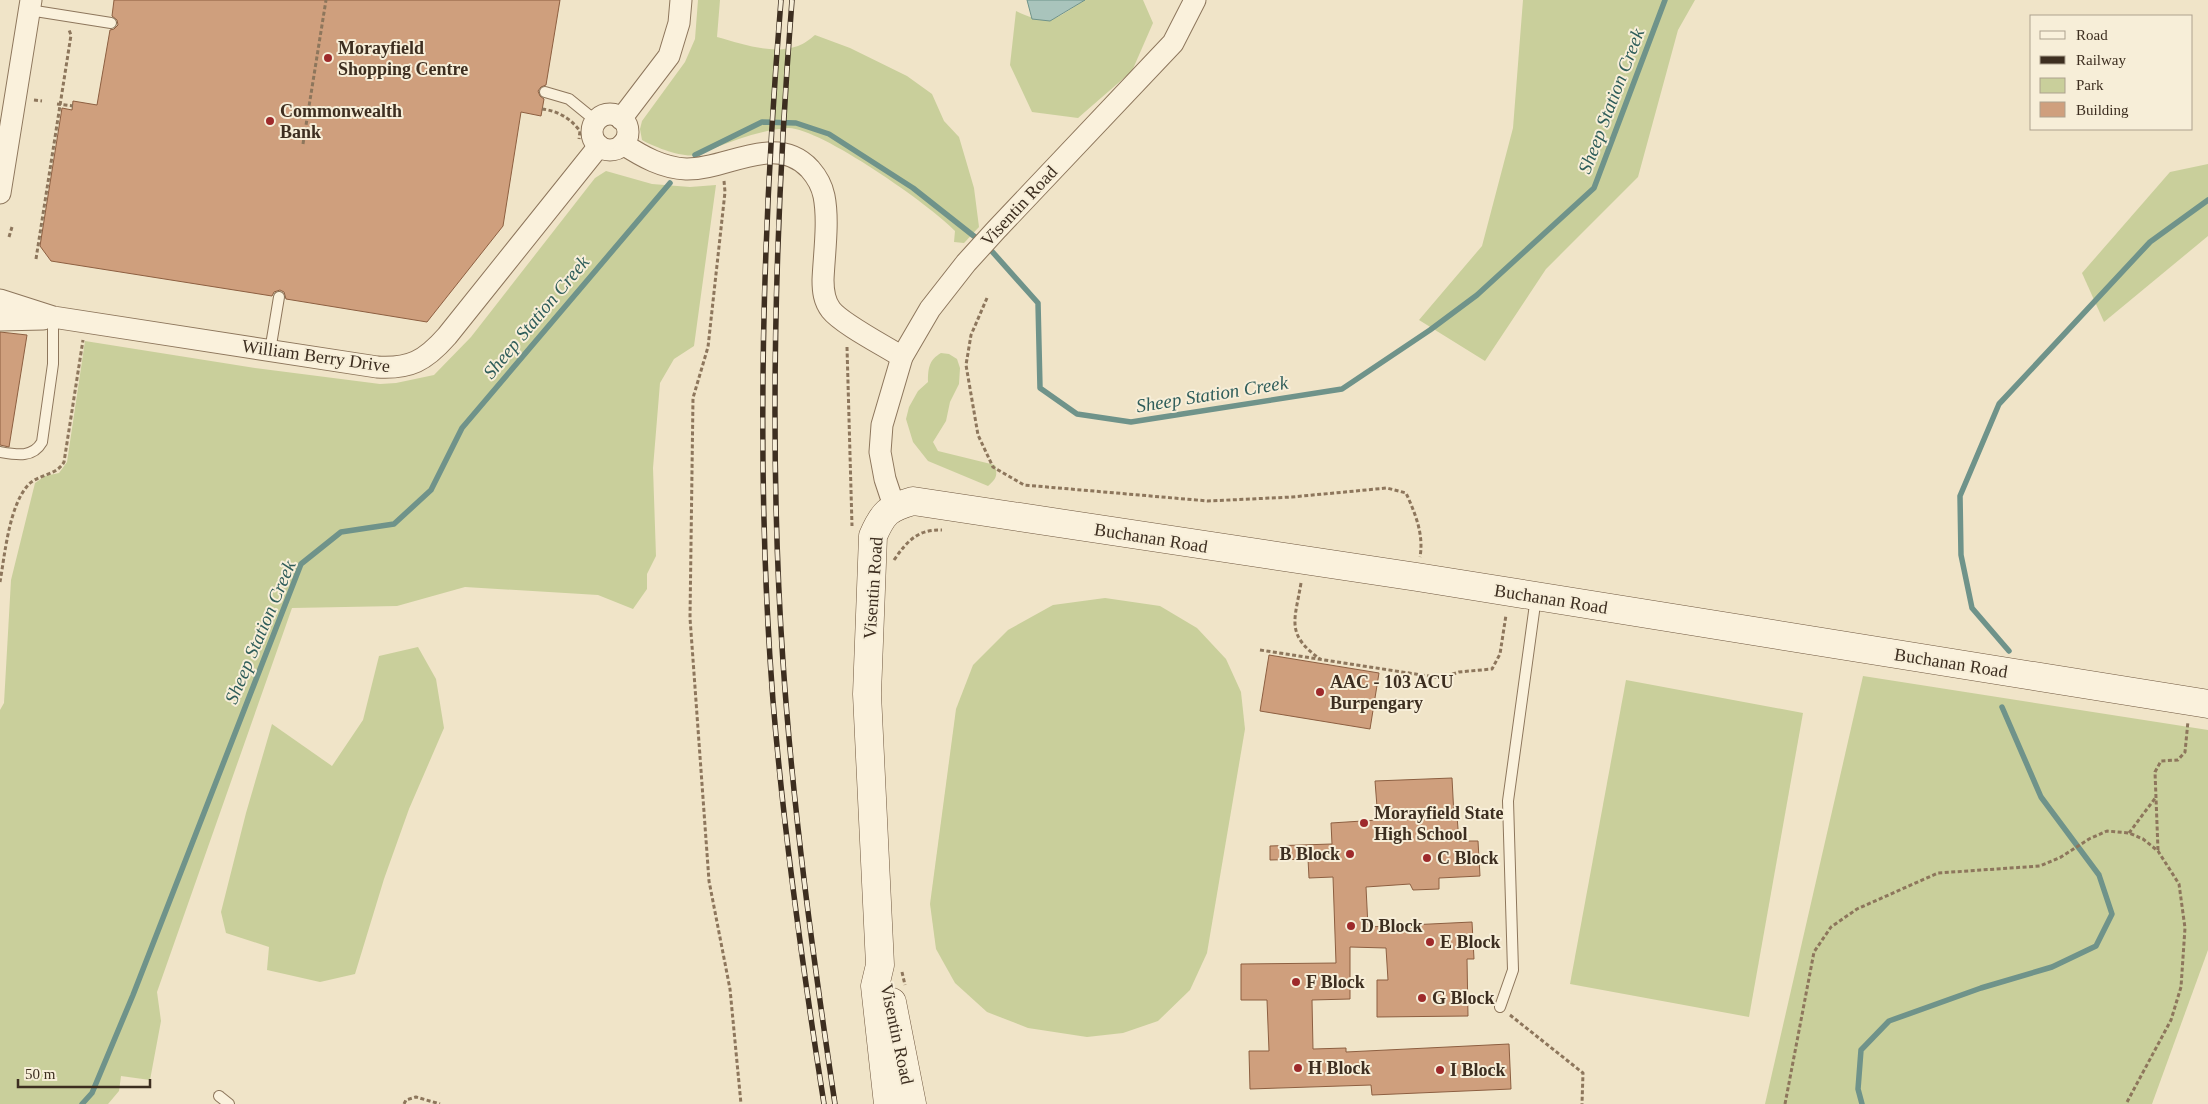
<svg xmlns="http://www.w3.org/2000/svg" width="2208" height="1104" viewBox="0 0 2208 1104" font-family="'Times New Roman',serif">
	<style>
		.green { fill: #c9cf9b }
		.water { fill: #a9c4bc; stroke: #6f938a }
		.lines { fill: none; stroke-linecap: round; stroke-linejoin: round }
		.stream { stroke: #6f938a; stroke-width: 5.5 }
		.building { fill: #cf9f7d; stroke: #8d5f41 }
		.lane-casing { stroke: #8d765c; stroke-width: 12 }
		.street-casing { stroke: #8d765c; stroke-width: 23 }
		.secondary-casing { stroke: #6f573f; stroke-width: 29 }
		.path { stroke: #8d765c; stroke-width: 3; stroke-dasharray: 4 2.5; stroke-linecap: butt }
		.lane { stroke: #faf1dc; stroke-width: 10 }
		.street { stroke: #faf1dc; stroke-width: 21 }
		.secondary { stroke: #faf1dc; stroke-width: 28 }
		.rail-casing { stroke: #3d2e20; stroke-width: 5.5 }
		.rail { stroke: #f7eed8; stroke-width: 4; stroke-dasharray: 11; stroke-linecap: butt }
		.poi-dot { fill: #9e2a2b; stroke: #f7eed8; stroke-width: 2 }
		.labels { text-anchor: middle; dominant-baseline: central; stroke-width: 4; stroke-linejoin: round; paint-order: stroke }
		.poi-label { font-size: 18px; font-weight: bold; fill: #3d2e20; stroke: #f7eed8; text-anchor: start }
		.street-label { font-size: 18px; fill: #3d2e20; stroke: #f7eed8 }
		.water-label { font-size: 19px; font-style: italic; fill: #2f5d5a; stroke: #f7eed8 }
	</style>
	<rect width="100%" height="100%" fill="#f0e4c8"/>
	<!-- green -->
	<g class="green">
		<path d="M698,0h22l-3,37c26,7 55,18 81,9 6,-2 12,-7 17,-11l35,13 57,28 25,18 12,27 15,16 15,51 5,39 -15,16 -10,-1 1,-11c-23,-25 -136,-104 -167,-103 -26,2 -50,11 -74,20 -5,2 -12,6 -18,7 -13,3 -42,-8 -54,-15l-2,-11 2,-8 43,-59 10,-23z"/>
		<path d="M1085,0h58l10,23 -21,48 -54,47 -46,-6 -22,-47 6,-54c35,17 38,8 69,-11z"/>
		<path d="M1523,0h172l-17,30 -40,147 -92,92 -61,92 -66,-41 63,-74 31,-118z"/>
		<path d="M2208,164v72l-104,86 -22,-49 88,-101z"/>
		<path d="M606,171l46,13 38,3 26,-2 -22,161 -20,13 -14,24 -7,85 3,88 -9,18v15l-14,20 -35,-14 -133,-8 -68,19 -105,2 -135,384 4,29 -11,59 -29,-4 -2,15 -11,13h-108v-394l4,-7 7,-123 24,-97 10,-7 14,-3 8,-11 18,-121 170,27 125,16 16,-1 38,-8 37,-38 124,-159z"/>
		<path d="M941,353l8,1 8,5 3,9 -1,16 -9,18 -4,19 -13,21 5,9 57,14c3,11 1,14 -7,21l-60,-25 -15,-19 -7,-23 3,-12 9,-16 10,-9c0,-14 1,-22 13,-29z"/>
		<path d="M1105,598l55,8 37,22 29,31 15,33 4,37 -38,224 -17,37 -32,31 -35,12 -36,4 -59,-9 -41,-16 -32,-29 -19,-34 -6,-45 26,-195 17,-44 35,-35 45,-25z"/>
		<path d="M418,647l18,32 8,49 -35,81 -25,70 -29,95 -35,8 -53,-12 2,-23 -43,-14 -5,-21 25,-99 26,-89 60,42 31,-46 16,-64z"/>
		<path d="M1863,676l345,54v220l-56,154h-387z"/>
		<path d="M1626,680l177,33 -54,304 -179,-33z"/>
	</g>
	<!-- water -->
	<path class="water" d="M1027,0h58l-35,21 -18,-2z"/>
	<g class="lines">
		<!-- stream -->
		<g class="stream">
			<path d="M695,155l67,-33 34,1 33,11 84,54 76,60 49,55 2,85 37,26 54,8 211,-33 88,-59 47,-35 117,-107 71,-188"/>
			<path d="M2009,651l-37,-43 -11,-53 -1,-59 39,-92 151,-162 58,-42"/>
			<path d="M82,1104l10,-11 41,-98 168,-431 40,-32 53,-8 37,-34 31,-62 208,-245"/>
			<path d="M1862,1104l-4,-15 3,-39 28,-29 92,-33 71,-21 44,-21 16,-32 -13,-39 -58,-78 -39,-90"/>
		</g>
	</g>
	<!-- building -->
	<g class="building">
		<path d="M114,0h446l-14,85 -5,2 -3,4 2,5 4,3 -3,17 -20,-4 -18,114 -76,96 -141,-23 -2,-7 -4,-2 -6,2 -2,4 -221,-35 -11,-15 22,-138 10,2 1,-9 24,4 13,-75 4,-1 4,-4 -1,-5 -5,-4z"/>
		<path d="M0,332l27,3 -18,112 -9,-2z"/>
		<path d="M1269,655l110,18 -9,56 -110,-18z"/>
		<path d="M1452,778l2,38h3l2,25h19l2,35 -41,2v11l-26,1 -3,-6 -44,3 2,40 104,-5 2,37h-7l1,57 -91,1v-37h11l-2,-32 -36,-1v52l-38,1 1,49 33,-1v4l163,-8 2,45 -139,6 -1,-10 -121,4 -1,-38h20l-2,-51h-26v-36l95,-1 -3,-86 -24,1 -1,-19 -38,1v-14l62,-2 -1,-21 47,-3 -3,-39z"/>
	</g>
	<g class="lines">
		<!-- lane casing -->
		<g class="lane-casing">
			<g id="lane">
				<path d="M29,10l82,13"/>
				<path d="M545,92l24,7 27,22"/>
				<path d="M270,351l9,-54"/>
				<path d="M0,452c17,3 33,6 42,-10l11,-78v-47"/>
				<path d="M1500,1007l13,-37 -5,-169 28,-204"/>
				<path d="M219,1096l10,8"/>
			</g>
		</g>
		<!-- street casing -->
		<g class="street-casing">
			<g id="street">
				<circle cx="610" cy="132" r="18"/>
				<path d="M621,119l48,-63 10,-33 2,-23"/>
				<path d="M623,144c20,13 40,24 63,25 41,1 90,-37 124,0 7,8 12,17 14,27 5,25 0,59 -1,84 0,11 1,21 8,30 11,14 54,36 71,47"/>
				<path d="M0,193l31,-193"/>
				<path d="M0,300l53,17 324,50c33,2 48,-6 70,-31l152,-190"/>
				<path d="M0,320l43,-1"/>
				<path d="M894,506l-9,-27 -5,-27 2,-27 20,-68 28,-48 36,-46 30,-33 177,-187 22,-43"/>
			</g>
		</g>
		<!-- secondary casing -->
		<g class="secondary-casing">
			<g id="secondary">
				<path d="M892,1002l20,102"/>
				<path d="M888,1104l-13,-118 5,-21 -13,-271 6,-158c10,-23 15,-28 40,-35l504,76 791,127"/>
			</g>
		</g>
		<!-- path -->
		<g class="path">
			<path d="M34,100l8,1"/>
			<path d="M57,104l16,2"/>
			<path d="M542,109c16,2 28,9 38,22l-1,8"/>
			<path d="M303,144l23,-144"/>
			<path d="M724,181l1,11 -17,155 -15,51 -3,220 19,263 21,108 11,115"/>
			<path d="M9,237l3,-10"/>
			<path d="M36,259l35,-224 -2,-5"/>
			<path d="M987,298l-16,37 -5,30 12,70 15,32 31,18 184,16 84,-4 95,-9 19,5c9,20 18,41 14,64"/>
			<path d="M847,347l5,179"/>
			<path d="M894,560c13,-19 24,-31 48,-30"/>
			<path d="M0,582c5,-28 9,-77 29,-98 11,-10 28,-9 35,-22l19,-122"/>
			<path d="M1301,583c-6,37 -16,51 19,76"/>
			<path d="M1260,650l181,28 18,-6 33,-3 8,-15 6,-39"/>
			<path d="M2129,833l27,-36"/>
			<path d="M2158,850l-3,-78 6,-11 17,-1 7,-8 3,-31"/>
			<path d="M902,972l3,13"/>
			<path d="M1510,1015l73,58 -1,31"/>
			<path d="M404,1104l2,-4 10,-3 24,7"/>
			<path d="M1785,1104l29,-152 17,-25 26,-18 81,-36 102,-7 21,-9 28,-18 18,-8 22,2 14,6 15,12 21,33 6,44 -4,59 -10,33 -45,84"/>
		</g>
		<!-- lane -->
		<use href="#lane" class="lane"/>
		<!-- street -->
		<use href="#street" class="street"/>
		<!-- secondary -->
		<use href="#secondary" class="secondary"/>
		<!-- rail casing -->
		<g class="rail-casing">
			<g id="rail">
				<path d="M781,0c-19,233 -26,468 -8,701 11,135 30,269 51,403"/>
				<path d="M792,0c-17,220 -24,441 -9,662 10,148 30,295 52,442"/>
			</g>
		</g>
		<!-- rail -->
		<use href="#rail" class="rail"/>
	</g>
	<!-- markers -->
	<g class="poi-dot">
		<circle cx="328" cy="58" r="5"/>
		<circle cx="270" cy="121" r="5"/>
		<circle cx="1320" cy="692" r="5"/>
		<circle cx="1364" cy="823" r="5"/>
		<circle cx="1350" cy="854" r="5"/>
		<circle cx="1427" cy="858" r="5"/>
		<circle cx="1351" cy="926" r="5"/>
		<circle cx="1430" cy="942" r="5"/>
		<circle cx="1296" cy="982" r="5"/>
		<circle cx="1422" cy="998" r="5"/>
		<circle cx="1298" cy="1068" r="5"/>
		<circle cx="1440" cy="1070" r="5"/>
	</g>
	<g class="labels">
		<!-- poi labels -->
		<g class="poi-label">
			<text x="338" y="48">Morayfield<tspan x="338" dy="21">Shopping Centre</tspan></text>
			<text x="280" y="111">Commonwealth<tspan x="280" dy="21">Bank</tspan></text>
			<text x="1330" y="682">AAC - 103 ACU<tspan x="1330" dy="21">Burpengary</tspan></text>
			<text x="1374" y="813">Morayfield State<tspan x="1374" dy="21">High School</tspan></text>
			<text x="1340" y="854" text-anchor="end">B Block</text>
			<text x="1437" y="858">C Block</text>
			<text x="1361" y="926">D Block</text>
			<text x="1440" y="942">E Block</text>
			<text x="1306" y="982">F Block</text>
			<text x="1432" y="998">G Block</text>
			<text x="1308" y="1068">H Block</text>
			<text x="1450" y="1070">I Block</text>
		</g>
		<!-- street labels -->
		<g class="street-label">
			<text transform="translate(1019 206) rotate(-47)">Visentin Road</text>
			<text transform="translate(316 356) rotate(8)">William Berry Drive</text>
			<text transform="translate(1151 538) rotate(9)">Buchanan Road</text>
			<text transform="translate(873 588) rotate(-86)">Visentin Road</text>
			<text transform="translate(1551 599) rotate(9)">Buchanan Road</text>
			<text transform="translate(1951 663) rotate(9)">Buchanan Road</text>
			<text transform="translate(897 1034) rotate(78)">Visentin Road</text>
		</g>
		<!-- water labels -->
		<g class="water-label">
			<text transform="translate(1611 101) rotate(-69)">Sheep Station Creek</text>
			<text transform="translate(536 317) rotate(-50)">Sheep Station Creek</text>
			<text transform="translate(1212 394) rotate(-9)">Sheep Station Creek</text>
			<text transform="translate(260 632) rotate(-67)">Sheep Station Creek</text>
		</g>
	</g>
	<!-- legend -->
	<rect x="2030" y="15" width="162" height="115" fill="#f7eed8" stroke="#ada18e"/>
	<rect x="2040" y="31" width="25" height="8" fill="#faf1dc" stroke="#ada18e"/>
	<text x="2076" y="40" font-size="15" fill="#3d2e20">Road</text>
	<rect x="2040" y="56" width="25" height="8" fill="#3d2e20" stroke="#ada18e"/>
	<text x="2076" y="65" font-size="15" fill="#3d2e20">Railway</text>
	<rect x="2040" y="78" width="25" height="15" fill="#c9cf9b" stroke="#ada18e"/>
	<text x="2076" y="90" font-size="15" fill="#3d2e20">Park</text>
	<rect x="2040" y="102" width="25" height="15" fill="#cf9f7d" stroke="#ada18e"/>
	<text x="2076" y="115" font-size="15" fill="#3d2e20">Building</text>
	<!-- scale -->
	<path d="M18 1079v8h132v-8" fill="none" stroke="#3d2e20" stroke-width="2.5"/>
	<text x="25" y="1079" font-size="15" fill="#3d2e20" stroke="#f7eed8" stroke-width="4" paint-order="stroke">50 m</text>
</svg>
